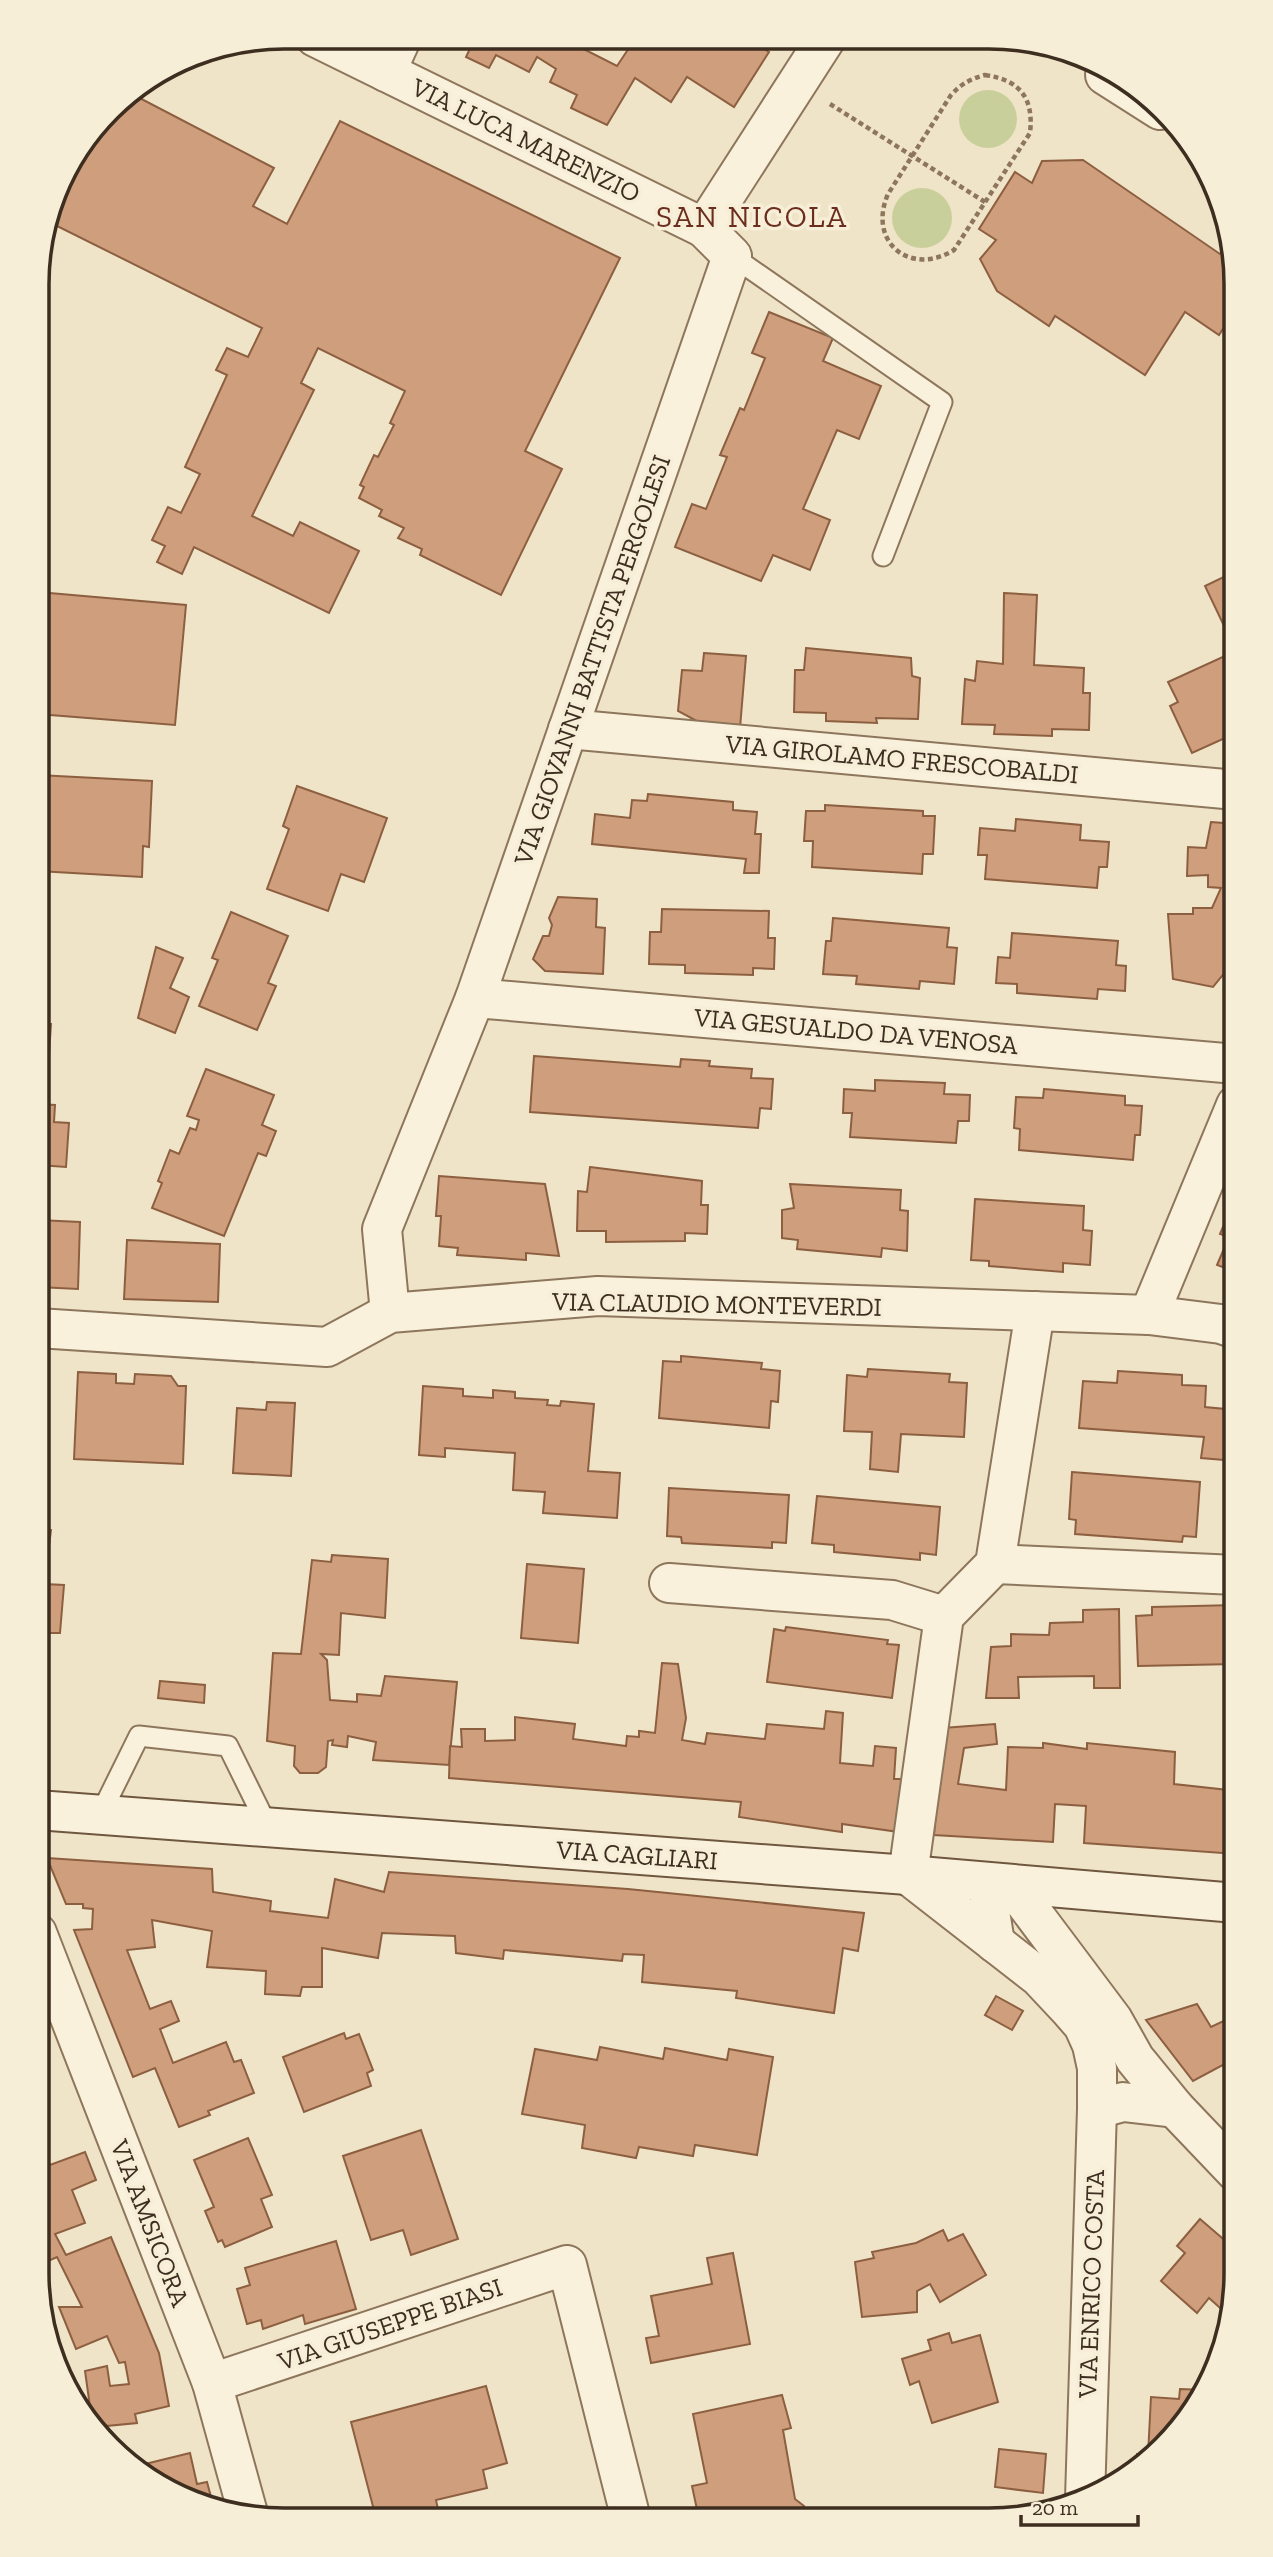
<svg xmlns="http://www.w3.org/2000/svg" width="1273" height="2557" viewBox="0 0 1273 2557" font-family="'Zilla Slab',serif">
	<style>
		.green { fill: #c9cf9b }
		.building { fill: #cf9f7d; stroke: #8d5f41; stroke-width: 2 }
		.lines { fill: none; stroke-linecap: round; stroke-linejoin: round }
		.service-casing { stroke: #8d765c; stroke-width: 23 }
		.minor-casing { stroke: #8d765c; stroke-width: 42 }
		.tertiary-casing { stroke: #8d765c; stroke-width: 42 }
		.secondary-casing { stroke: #6f573f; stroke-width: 42 }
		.path { stroke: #8d765c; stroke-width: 4.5; stroke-dasharray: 5 3.5; stroke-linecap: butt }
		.service { stroke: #faf1dc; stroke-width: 19 }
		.minor { stroke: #faf1dc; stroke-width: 38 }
		.tertiary { stroke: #faf1dc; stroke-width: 38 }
		.secondary { stroke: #faf1dc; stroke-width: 38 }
		.labels { text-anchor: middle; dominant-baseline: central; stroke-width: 7; stroke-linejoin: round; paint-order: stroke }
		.street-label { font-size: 26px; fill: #3d2e20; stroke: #f7eed8 }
		.quarter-label { font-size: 30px; letter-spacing: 2px; fill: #6b2e1e; stroke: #f7eed8 }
		.rim { fill: none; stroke: #3d2e20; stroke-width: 3.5 }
	</style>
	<rect width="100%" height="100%" fill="#f0e4c8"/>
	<!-- green -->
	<g class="green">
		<circle cx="988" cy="119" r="29"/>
		<circle cx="922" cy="218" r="30"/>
	</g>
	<!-- building -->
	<g class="building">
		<path d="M475,38h87l55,28 18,-27 115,1 19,12 -35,55 -47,-30 -16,25 -36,-24 -28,47 -36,-17 6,-13 -27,-13 6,-13 -19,-12 -8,15 -33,-17 -7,13 -23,-11z"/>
		<path d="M130,93l144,75 -21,38 34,18 53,-103 280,137 -95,193 37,18 -61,126 -81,-40 2,-6 -24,-11 6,-10 -25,-12 3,-6 -23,-12 5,-11 -4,-2 14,-30 4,2 16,-32 -4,-2 15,-32 -87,-43 -17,35 13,7 -62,126 41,20 7,-14 59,29 -30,62 -135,-66 -12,27 -25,-12 8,-16 -13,-6 16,-33 13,6 19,-39 -15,-7 42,-92 -11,-5 11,-22 21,9 14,-29 -211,-105 55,-106 15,-19z"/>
		<path d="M1083,160l137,94 3,-4 9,6 4,28v31l-3,-2 -14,22 -34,-23 -40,63 -90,-59 -6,10 -52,-35 -17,-32 16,-19 -17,-11 36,-57 17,11 10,-22z"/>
		<path d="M769,312l64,26 -10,23 58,25 -22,53 -22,-9 -34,79 27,11 -20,50 -37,-15 -12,26 -86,-34 17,-43 14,5 21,-52 -7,-2 20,-47 4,2 21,-52 -13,-5z"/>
		<path d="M1236,571v162l-44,20 -22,-47 8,-4 -10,-20 68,-31 -31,-65z"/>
		<path d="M38,592l148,13 -11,120 -137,-11z"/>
		<path d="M1004,593l33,2 -3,70 50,3 -1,25h7l-1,37 -37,-1v7l-58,-2 1,-9 -33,-1 3,-45 10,2 2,-20 26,3z"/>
		<path d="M806,648l105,10 1,18 8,2 -2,41 -42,-1 1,5 -51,-2v-8l-32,-1 1,-42h9z"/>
		<path d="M704,653l42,3 -6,72 -34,-2 -28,-15 4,-41 20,1z"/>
		<path d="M38,775l114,6 -3,66 -6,-1 -1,31 -104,-6z"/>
		<path d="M297,786l90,32 -23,64 -23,-8 -13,37 -61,-22 22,-60 -6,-3z"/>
		<path d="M648,794l85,8v8l24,2 -2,22h6l-2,39h-15l2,-14 -154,-15 3,-30 35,4 2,-18 15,1z"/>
		<path d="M825,805l98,6v5h12l-2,38h-10l-1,20 -110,-7 1,-26h-9l2,-30h19z"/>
		<path d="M1016,819l65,6 -1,15 29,2 -2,25h-8l-2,21 -112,-9 2,-24h-9l2,-27 35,3z"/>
		<path d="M1211,822l25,2v135l-23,28 -40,-8 -5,-65h25v-6h19l9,-20 -13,-1v-12l-21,1 1,-29 18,1z"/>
		<path d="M558,897l39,2 -1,28 9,1 -2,46 -58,-3 -12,-12 10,-23h6l3,-11 -3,-7z"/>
		<path d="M662,909l107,2 -1,27h7l-1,31 -21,-1v7l-68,-2v-8l-36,-1 1,-32h11z"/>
		<path d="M231,912l57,24 -20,47 8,3 -19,44 -58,-24 19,-46 -6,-2z"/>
		<path d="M833,918l116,10 -2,19 10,1 -3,36 -34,-3 -1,8 -63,-5 1,-8 -34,-2 3,-33h5z"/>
		<path d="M1012,933l106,8 -2,24 10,1 -1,25 -27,-2 -1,10 -80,-6v-9l-21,-1 2,-26 12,1z"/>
		<path d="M156,947l27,11 -13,30 19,9 -14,36 -37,-15z"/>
		<path d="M38,1023l13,1 -3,46 -10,-1z"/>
		<path d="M534,1056l146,11 1,-8 29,2 -1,5 43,3 -1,9 22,1 -2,30 -11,-1 -2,20 -228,-16z"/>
		<path d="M206,1069l68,26 -12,30 14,6 -10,25 -8,-3 -34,83 -72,-28 10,-25 -4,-2 12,-31 9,4 11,-26 6,2 3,-10 -12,-4z"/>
		<path d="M875,1080l70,3 -1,11 26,1 -1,26h-11l-2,22 -106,-6 2,-24h-9l1,-24 31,2z"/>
		<path d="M1044,1089l81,7v9l17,1 -2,29h-5l-2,25 -114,-10 1,-21 -6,-1 2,-31 27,1z"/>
		<path d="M38,1104l17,1 -1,17 15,1 -3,44 -28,-2z"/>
		<path d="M590,1167l112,14 -1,24h7l-1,29 -22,-1v8l-79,1v-11h-29l1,-40 9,1z"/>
		<path d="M439,1176l106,8 14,72 -33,-3v7l-69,-5 1,-7 -19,-2 2,-30h-5z"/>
		<path d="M790,1184l111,6 -1,20 8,1 -1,40 -25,-3 -1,9 -84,-8 1,-9 -16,-2v-28l12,-2z"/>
		<path d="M975,1199l109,7 -1,24 9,1 -2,34 -27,-2v9l-74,-6v-5l-18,-1z"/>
		<path d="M1228,1215l8,3v54l-19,-7 12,-28 -9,-3z"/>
		<path d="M38,1220l42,2 -2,67 -40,-2z"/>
		<path d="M127,1240l93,4 -2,58 -94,-3z"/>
		<path d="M681,1356l81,7 -1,6 19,2 -2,31 -7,-1 -2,27 -110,-10 4,-57 18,1z"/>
		<path d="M868,1369l82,5 -1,8 18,1 -3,54 -63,-3 -3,38 -28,-3 2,-37 -28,-1 3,-56 20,2z"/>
		<path d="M1118,1371l64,4v10l24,1 -1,21 31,3v51l-35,-3 3,-21 -125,-9 4,-47 34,2z"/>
		<path d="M78,1372l38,2v9l18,1 1,-10 36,2 7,10h8l-3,78 -109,-5z"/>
		<path d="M423,1386l40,3v7l30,2v-8l22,2v6l33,2 -1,5 13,1 1,-5 33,3 -6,67 32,2 -3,45 -74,-5 2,-21 -32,-2 2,-37 -70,-5v9l-26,-2z"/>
		<path d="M267,1402l28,1 -4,73 -58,-3 4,-65 29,2z"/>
		<path d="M1072,1472l128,10 -4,55 -13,-1 -1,6 -107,-8 1,-14 -7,-1z"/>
		<path d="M38,1479l6,1 -5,48 12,2 -7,54 20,1 -4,48h-18l-1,62h-4z"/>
		<path d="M669,1488l120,7 -3,48 -14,-1v6l-90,-5 -1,-6 -14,-1z"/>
		<path d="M817,1496l123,11 -4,48 -16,-2v7l-86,-8v-7l-22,-2z"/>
		<path d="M332,1555l56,4 -3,59 -44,-5 -2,42 -18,-1 6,6 3,40 27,2v-8l24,2 4,-20 72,6 -8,83 -76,-5 3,-18 -28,-6 -1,11 -15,-2 1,-5 -5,1 -2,26 -8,6h-18l-6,-7 1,-20 -28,-5 6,-88 28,1 11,-94 19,2z"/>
		<path d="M527,1564l57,5 -6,74 -57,-5z"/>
		<path d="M1236,1605v59l-98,2 -2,-50 16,-1v-8z"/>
		<path d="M1119,1609l1,79h-26v-12l-76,1 1,21h-33l5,-51 20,-1v-12l38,1 1,-12 33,-1v-12z"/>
		<path d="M786,1627l102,13 -1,4 12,1 -7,53 -125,-16 7,-53 11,2z"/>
		<path d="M662,1663l16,1 8,54 -4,22 23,4 2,-11 58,6 2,-15 57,5 2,-18 17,2 -3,50 33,3 2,-20 21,2 -2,31h11l-6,53 -57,-8v8l-103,-15 2,-15 -292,-24 1,-32 12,1 -1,-18h24v12l30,-1v-23l60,7 -2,15 53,7 1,-10 12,1v-6l16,2z"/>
		<path d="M160,1681l45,4 -1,18 -46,-5z"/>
		<path d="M995,1724l2,20 -33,4 -6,36 48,6 2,-43 35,1v-5l44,6v-6l88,9 -1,32 54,6v8l8,1v55l-152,-11 2,-37 -31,-2 -2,38 -119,-7 9,-107z"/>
		<path d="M1233,1744h3v37l-5,-1z"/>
		<path d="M47,1858l165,11 1,23 58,9 -1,10 58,7 7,-39 49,13 5,-20 239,17 236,24 -6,38 -15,-3 -9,65 -98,-15 1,-7 -95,-9 2,-27 -21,-1 -1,7 -118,-11 -1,9 -47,-6 -1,-17 -73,-3 -4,25 -56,-10v39h-20l-2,9 -35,-2 1,-23 -59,-4 5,-36 -60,-11 3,27 -28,3 23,59 21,-8 8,20 -19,8 13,34 53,-21 8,20 7,-2 13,33 -46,18 2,4 -31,12 -24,-59 -22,9 -59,-147 18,-1 1,-20 -10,-1v-4h-17z"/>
		<path d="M996,1996l27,15 -11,19 -27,-15z"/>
		<path d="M1197,2004l14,23 21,-10 4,5v42l-4,-4 -39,21 -47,-61z"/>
		<path d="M344,2033l2,6 13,-5 14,36 -6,3 4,13 -67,26 -21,-55z"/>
		<path d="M600,2047l63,12 2,-11 62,12 2,-11 44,8 -16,98 -62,-10 -2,11 -54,-9 -3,11 -54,-10 3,-23 -63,-11 13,-65 62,11z"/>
		<path d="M37,2110l9,22 -7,4 11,29 35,-13 11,28 -24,10 13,33 -30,11 11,21 45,-18 48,116 10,53 -34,8 2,9 -30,3 2,15 -18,-27 -6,-43 22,-5 3,20 19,-2 -4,-22 -6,1 -12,-27 -31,13 -17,-42h23l-25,-50 -20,9z"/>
		<path d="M421,2130l37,109 -47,16 -8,-25 -32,10 -28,-84z"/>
		<path d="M248,2138l24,57 -11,4 11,28 -47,20 -3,-7 -4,2 -13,-31 9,-4 -20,-47z"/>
		<path d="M1200,2219l36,31v40l-7,26 -20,-18 -12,15 -36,-32 24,-28 -8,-7z"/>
		<path d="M943,2230l5,11 15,-7 23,41 -46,27 -10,-18 -13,7v21l-55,5 -7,-55 19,-4 -2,-6 44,-9z"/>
		<path d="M336,2241l20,68 -51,15 -2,-9 -40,14 -2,-9 -14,4 -10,-35 13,-4 -5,-17z"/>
		<path d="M733,2253l17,91 -99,19 -5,-25 13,-2 -8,-40 61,-12 -5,-26z"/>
		<path d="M949,2333l3,10 28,-8 18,67 -66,21 -13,-42 -9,4 -8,-26 29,-9 -3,-10z"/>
		<path d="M486,2386l21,77 -24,7 4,18 -51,12 4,19 -64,-1 -25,-96z"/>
		<path d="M1180,2389l24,1 -19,34 -49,45 1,-15 11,1 3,-58 28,2z"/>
		<path d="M782,2395l9,33 -8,2 12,69 9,7 -7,14 -98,-1 -7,-33 15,-3 -14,-69z"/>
		<path d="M999,2449l47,5 -3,39 -48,-6z"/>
		<path d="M190,2453l7,31 10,-2 7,26 -25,-7 -56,-34z"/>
		<path d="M954,2513l60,3 -25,4h-36z"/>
	</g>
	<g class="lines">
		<!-- service casing -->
		<g class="service-casing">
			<g id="service">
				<path d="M732,256l210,146 -59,154"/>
				<path d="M100,1815l39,-79 89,10 40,81"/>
			</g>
		</g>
		<!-- minor casing -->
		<g class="minor-casing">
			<g id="minor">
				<path d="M315,37l389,191"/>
				<path d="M386,72l16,-35"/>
				<path d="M1105,75l55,35"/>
				<path d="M568,729l668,61"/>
				<path d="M475,998l761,66"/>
				<path d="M1035,1311l-40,253 -51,52 -36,259 131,102 30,32 14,16 9,20 5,23v41l-12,390"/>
				<path d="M390,1313l-8,-84 93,-231 257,-742 -28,-28 121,-188"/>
				<path d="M1149,1315l87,-210"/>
				<path d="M38,1328l289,19 63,-34 208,-17 551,19 72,9 15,5"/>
				<path d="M995,1564l241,11"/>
				<path d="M669,1583l223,17 52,16"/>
				<path d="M995,1943l-6,-38 22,-21 102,136 22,39 40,49 61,64"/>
				<path d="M1097,2109l26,-7 52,6"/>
				<path d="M212,2383l355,-118 64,254"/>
			</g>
		</g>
		<!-- tertiary casing -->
		<g class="tertiary-casing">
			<path id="tertiary" d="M37,1933l175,450 37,134"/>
		</g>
		<!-- secondary casing -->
		<g class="secondary-casing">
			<path id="secondary" d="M37,1810l871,65 328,28"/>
		</g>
		<!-- path -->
		<g class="path">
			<path d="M985,75c35,5 49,23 45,58l-76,117c-44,27 -87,-8 -66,-56l63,-99c10,-11 19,-16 34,-20z"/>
			<path d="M830,104l155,98"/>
		</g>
		<!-- service -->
		<use href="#service" class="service"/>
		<!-- minor -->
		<use href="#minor" class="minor"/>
		<!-- tertiary -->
		<use href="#tertiary" class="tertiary"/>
		<!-- secondary -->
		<use href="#secondary" class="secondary"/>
	</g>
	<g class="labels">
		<!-- street labels -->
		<g class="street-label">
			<text transform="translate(526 140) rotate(26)">VIA LUCA MARENZIO</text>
			<text transform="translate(592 660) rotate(-71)">VIA GIOVANNI BATTISTA PERGOLESI</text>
			<text transform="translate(902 759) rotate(5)">VIA GIROLAMO FRESCOBALDI</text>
			<text transform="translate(856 1031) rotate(5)">VIA GESUALDO DA VENOSA</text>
			<text transform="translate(717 1304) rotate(1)">VIA CLAUDIO MONTEVERDI</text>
			<text transform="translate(637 1855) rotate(4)">VIA CAGLIARI</text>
			<text transform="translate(150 2223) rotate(69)">VIA AMSICORA</text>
			<text transform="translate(1091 2284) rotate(-88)">VIA ENRICO COSTA</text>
			<text transform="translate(390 2324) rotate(-19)">VIA GIUSEPPE BIASI</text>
		</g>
		<!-- quarter labels -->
		<g class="quarter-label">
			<text x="752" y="217">SAN NICOLA</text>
		</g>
	</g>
	<!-- crop -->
	<path d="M0 0H1273V2557H0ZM284 49H989A235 235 0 0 1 1224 284V2273A235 235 0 0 1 989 2508H284A235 235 0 0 1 49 2273V284A235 235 0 0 1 284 49Z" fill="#f7eed8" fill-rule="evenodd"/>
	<path class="rim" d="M284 49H989A235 235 0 0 1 1224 284V2273A235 235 0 0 1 989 2508H284A235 235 0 0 1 49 2273V284A235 235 0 0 1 284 49Z"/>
	<!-- scale -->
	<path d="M1021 2515v10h117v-10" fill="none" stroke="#3d2e20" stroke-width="3.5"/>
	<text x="1032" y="2515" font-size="21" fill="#3d2e20" stroke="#f7eed8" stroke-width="5" paint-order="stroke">20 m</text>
</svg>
